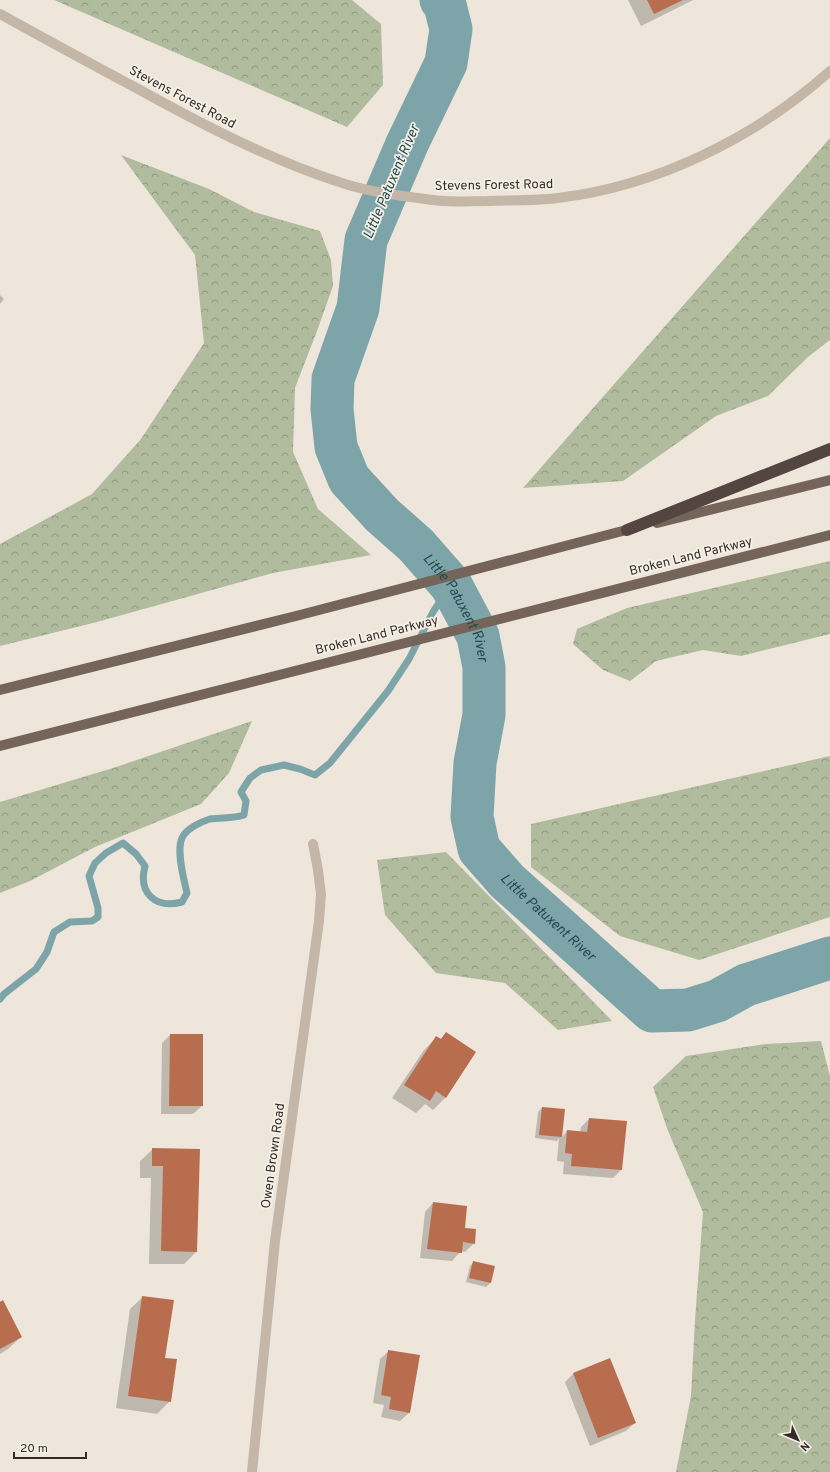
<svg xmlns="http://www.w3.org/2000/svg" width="830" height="1472" viewBox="0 0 830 1472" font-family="Overpass,sans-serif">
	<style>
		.forest { fill: url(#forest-crowns) }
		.shadow { fill: #0003 }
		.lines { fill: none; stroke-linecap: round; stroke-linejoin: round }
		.stream { stroke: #7da5a9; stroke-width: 7 }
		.river { stroke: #7da5a9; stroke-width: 43 }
		.building { fill: #b96d4f }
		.minor { stroke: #c5b7a8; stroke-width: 10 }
		.major { stroke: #74645a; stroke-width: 10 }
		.highway { stroke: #534640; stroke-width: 12 }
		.labels { text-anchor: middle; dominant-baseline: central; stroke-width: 3.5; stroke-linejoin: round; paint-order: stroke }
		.street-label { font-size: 13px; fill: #332c28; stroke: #f7f0e7 }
		.water-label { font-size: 14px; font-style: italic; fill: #224b50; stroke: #f7f0e7 }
	</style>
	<defs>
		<pattern id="forest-crowns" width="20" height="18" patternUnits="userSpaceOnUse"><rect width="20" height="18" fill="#b0bc9d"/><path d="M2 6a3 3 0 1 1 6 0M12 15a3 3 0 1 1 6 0" fill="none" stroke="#909980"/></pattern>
	</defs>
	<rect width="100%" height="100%" fill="#efe6db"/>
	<!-- forest -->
	<g class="forest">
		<path d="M54,0h298l29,24 2,61 -36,42z"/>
		<path d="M830,138v202l-22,17 -40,39 -52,20 -93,65 -100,7z"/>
		<path d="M121,155l88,34 45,23 66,19 11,29 2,26 -16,45 -22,57 -2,64 25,57 53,46 -98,18 -176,49 -97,24v-102l92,-50 49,-55 63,-96 -9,-88z"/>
		<path d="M830,561v73l-89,22 -38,-6 -47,11 -26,20 -27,-11 -30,-26 4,-15 50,-21z"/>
		<path d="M252,721l-23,52 -28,31 -106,43 -65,34 -30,12v-91l113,-34z"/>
		<path d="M830,756v161l-131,43 -79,-24 -89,-69v-43z"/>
		<path d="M446,852c55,57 111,112 166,169l-54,9 -53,-47 -69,-10 -51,-58 -8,-55z"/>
		<path d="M821,1041l9,35v396h-154l15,-76 4,-76 8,-108 -35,-81 -15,-44 33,-31 80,-12z"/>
	</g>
	<!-- shadow -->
	<g class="shadow">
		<path d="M628,0h65l-52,26z"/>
		<path d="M0,295l4,4 -4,5z"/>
		<path d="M446,1033v64l-13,13 -8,-6 -9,9 -24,-15 32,-48 12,-12 4,2z"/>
		<path d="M170,1035l32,71 -9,8h-32l1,-71z"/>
		<path d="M542,1108l22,2 -3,28 6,-7 13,1 1,-5 8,-8 37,3 -5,48 -8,8 -50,-4 1,-12 -7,-1 2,-23 -2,3 -22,-3 3,-26z"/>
		<path d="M153,1149l46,1 -3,102 -12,12h-35l2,-86h-11v-17z"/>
		<path d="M433,1203l30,26 11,14 -9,9 -4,-1 -9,10 -32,-3 5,-46z"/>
		<path d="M474,1262l16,21 -4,4 -20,-5 4,-16z"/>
		<path d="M143,1297l21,61 6,43 -13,13 -41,-6 14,-99z"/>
		<path d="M0,1303l21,34 -13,12 -8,5z"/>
		<path d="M389,1351l20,62 -9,8 -19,-4 3,-12 -11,-2 7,-44z"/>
		<path d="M573,1374l62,49 -9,8 -36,15 -25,-64z"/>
	</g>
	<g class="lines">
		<!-- stream -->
		<g class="stream">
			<path d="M445,5l7,-5"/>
			<path d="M0,999l4,-5 32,-25 11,-17 7,-20 16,-10 22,-1 6,-4v-9l-9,-32 6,-13 11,-10 17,-10 13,11 9,12c-7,27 10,43 37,36l5,-9c-3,-13 -11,-42 -5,-55 4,-9 18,-16 28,-19 11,-2 22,0 34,-4l2,-14 -5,-9 9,-14 11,-8 23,-5 16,4 15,6 15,-12 58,-72 21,-32 24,-47 18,-27"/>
		</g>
		<!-- river -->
		<path class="river" id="s1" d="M441,0l4,5 6,24 -5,34 -39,81 -41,96 -8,68 -25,71 -1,30 4,38 13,32 33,36 34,30 35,40 27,51 6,31v48l-9,48 -3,54 7,32 28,32 145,130 36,-1 29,-9 29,-16 84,-27"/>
	</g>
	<!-- building -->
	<g class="building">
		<path d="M647,0h36l-29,14z"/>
		<path d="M446,1032l30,20 -30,46 -10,-7 -6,10 -26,-16 32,-49 5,3z"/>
		<path d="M170,1034h33v72h-34z"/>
		<path d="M542,1107l23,2 -3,28 -23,-2z"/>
		<path d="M589,1118l38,3 -5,49 -51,-4 1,-12 -7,-1 2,-23 20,2z"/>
		<path d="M152,1148l48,1 -3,103 -36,-1 2,-85h-11z"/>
		<path d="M433,1202l34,4 -2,22 11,1 -1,15 -12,-2 -1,11 -35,-4z"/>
		<path d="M473,1261l22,5 -4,17 -22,-5z"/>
		<path d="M142,1296l32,4 -9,58 12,1 -6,43 -43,-6z"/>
		<path d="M3,1300l19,37 -22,12v-47z"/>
		<path d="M388,1350l32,5 -10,58 -21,-4 2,-12 -10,-2z"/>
		<path d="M610,1358l26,65 -38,15 -25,-65z"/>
	</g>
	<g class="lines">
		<!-- minor -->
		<g class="minor">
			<path d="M0,14c47,26 93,51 140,76 65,36 131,70 202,93 24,8 51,12 76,15 9,1 18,3 27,3 13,1 27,0 41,0 24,-1 48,0 72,-3 100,-12 198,-61 272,-127"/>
			<path d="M252,1472l23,-231 44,-320 2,-27 -3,-24 -5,-26"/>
		</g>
		<!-- major -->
		<g class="major">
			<path d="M657,523l173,-43"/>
			<path d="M0,690l296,-74 338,-88"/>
			<path d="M0,746l830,-211"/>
		</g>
		<!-- highway -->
		<path class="highway" d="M627,530l203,-81"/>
	</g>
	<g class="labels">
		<!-- street labels -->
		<g class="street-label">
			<text transform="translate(182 98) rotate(28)">Stevens Forest Road</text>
			<text transform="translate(494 186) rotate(-1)">Stevens Forest Road</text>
			<text transform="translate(691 557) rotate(-14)">Broken Land Parkway</text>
			<text transform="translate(377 636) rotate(-14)">Broken Land Parkway</text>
			<text transform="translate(274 1156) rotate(-82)">Owen Brown Road</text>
		</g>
		<!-- water labels -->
		<g class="water-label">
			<text transform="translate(392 182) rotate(-67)">Little Patuxent River</text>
			<text stroke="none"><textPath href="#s1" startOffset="676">Little Patuxent River</textPath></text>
			<text stroke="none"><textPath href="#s1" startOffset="1024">Little Patuxent River</textPath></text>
		</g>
	</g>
	<!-- north arrow -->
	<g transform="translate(798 1440) rotate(134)" stroke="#f7f0e7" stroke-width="3" paint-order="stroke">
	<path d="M0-3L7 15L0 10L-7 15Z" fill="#332c28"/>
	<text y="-6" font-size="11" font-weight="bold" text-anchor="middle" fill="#332c28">N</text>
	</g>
	<!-- scale -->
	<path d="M14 1452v6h72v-6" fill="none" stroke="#332c28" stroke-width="2"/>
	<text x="20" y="1452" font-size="12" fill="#332c28" stroke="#f7f0e7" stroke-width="3" paint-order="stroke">20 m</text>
</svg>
